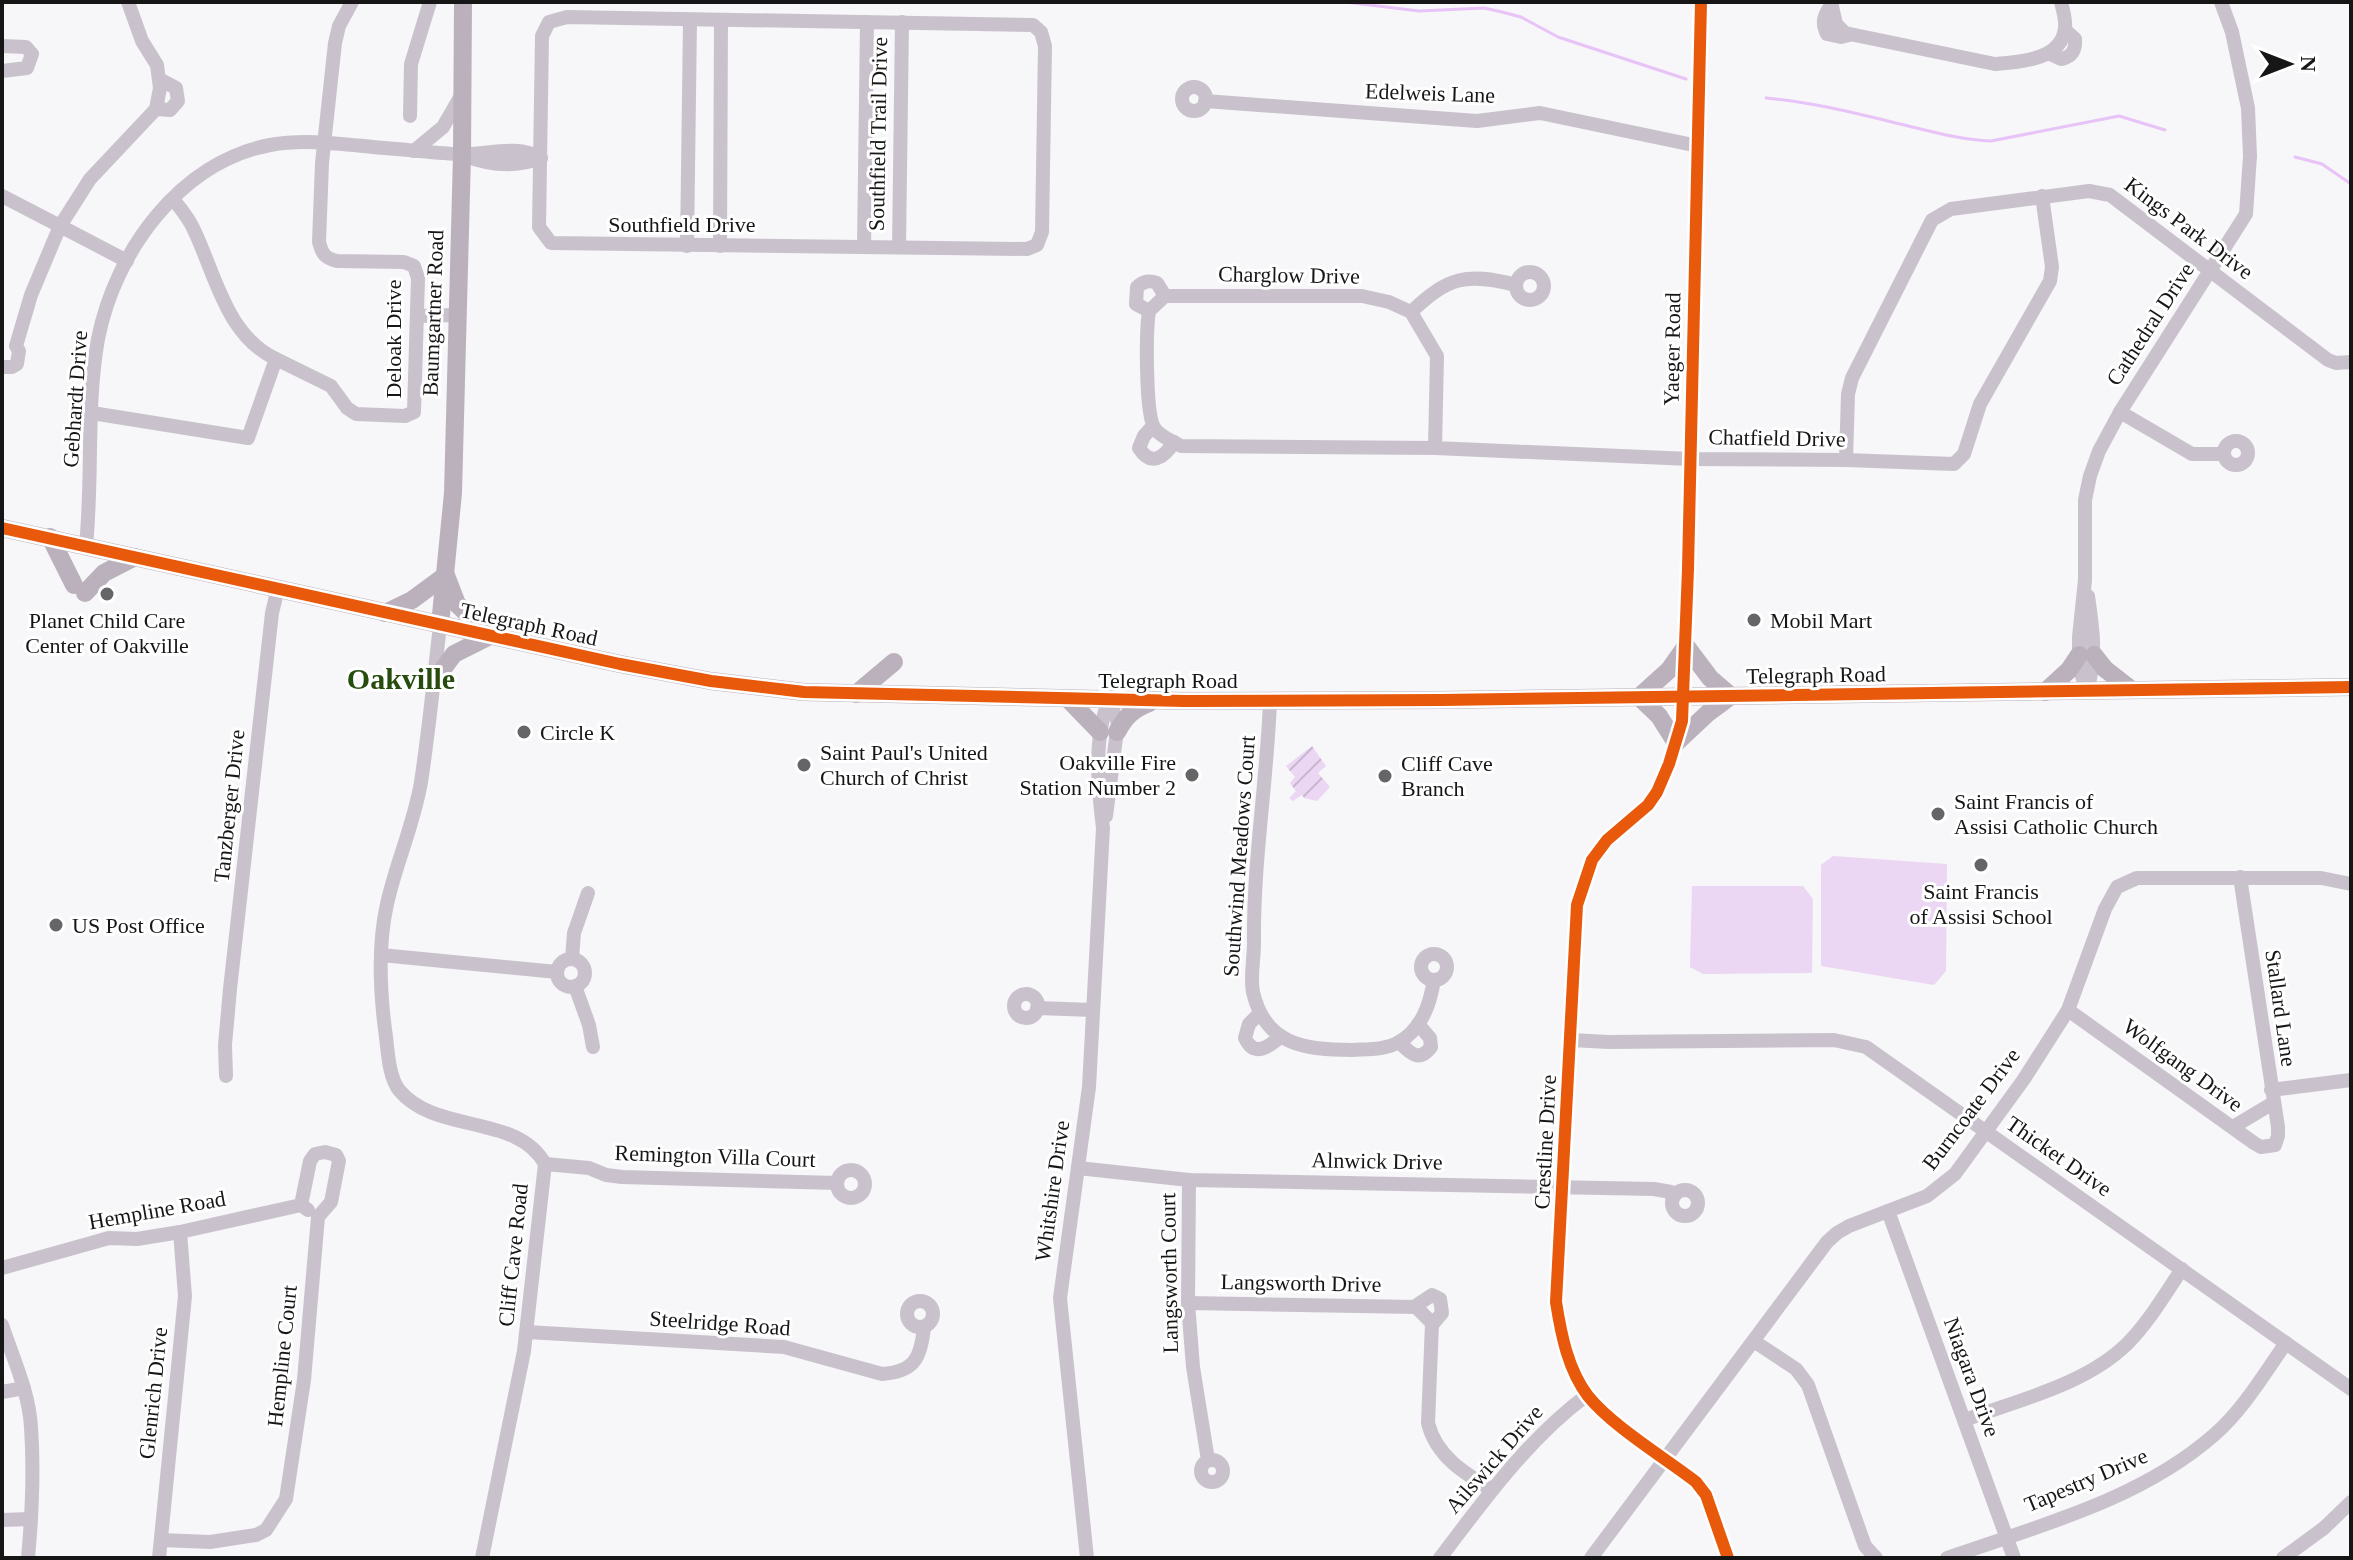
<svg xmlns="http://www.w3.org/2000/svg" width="2353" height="1560" viewBox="0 0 2353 1560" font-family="Georgia,serif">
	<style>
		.garden { fill: url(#garden-furrows) }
		.pitch { fill: #ebd6f4 }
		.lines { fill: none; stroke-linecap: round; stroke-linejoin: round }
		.stream { stroke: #e8c3f7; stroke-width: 3 }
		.minor { stroke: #c9c2cd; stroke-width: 14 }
		.major { stroke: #bab1bd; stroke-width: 18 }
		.cycleway-casing { stroke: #fff; stroke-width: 17 }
		.cycleway { stroke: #e8590c; stroke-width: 12 }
		.poi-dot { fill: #656466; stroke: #fff; stroke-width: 3 }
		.labels { text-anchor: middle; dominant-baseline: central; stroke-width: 6; stroke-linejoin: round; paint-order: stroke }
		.street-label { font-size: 22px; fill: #161617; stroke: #fff }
		.poi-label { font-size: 22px; fill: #161617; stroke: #fff; text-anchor: start }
		.district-label { font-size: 30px; font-weight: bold; fill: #264c0e; stroke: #fff }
	</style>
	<defs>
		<pattern id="garden-furrows" width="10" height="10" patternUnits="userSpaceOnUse" patternTransform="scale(2)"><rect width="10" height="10" fill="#ebd6f4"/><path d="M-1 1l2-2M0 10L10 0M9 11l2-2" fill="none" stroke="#c9b7d0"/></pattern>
	</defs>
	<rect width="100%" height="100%" fill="#f7f6f8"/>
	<!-- garden -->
	<path class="garden" d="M1312,746l14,20 -8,7 12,14 -13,14 -13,-3 -2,-3 -9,6 -4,-3 7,-7 -6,-8 5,-6 -9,-11z"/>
	<!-- pitch -->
	<g class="pitch">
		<path d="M1833,856l114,8 -1,107 -12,14 -113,-19v-101z"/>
		<path d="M1692,886h111l10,13 -1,74 -109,1 -13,-7z"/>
	</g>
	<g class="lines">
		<!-- stream -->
		<g class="stream">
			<path d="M1345,2l74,9 65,-3 18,4 19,5 37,20 128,42"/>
			<path d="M1766,98c46,4 89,15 134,26 30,7 60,16 91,17l128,-25 46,14"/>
			<path d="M2295,157l27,7 29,20"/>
		</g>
		<!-- minor -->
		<g class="minor">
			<path d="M1701,2l-13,567 -6,152 -13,43 -12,28 -9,13 -41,35 -15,20 -15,45 -21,397c5,32 12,68 32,94 24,30 77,62 108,86l10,13 22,63"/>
			<path d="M1831,2l5,22 9,9 150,31c25,-2 67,-4 70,-36 1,-8 -2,-18 -4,-26"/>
			<path d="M1832,4c-8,11 -11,18 -5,30l14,3 8,-2"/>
			<path d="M567,17l466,8 8,7 4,14 -3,186 -5,13 -10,4 -476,-6 -12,-16 3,-191 7,-14z"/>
			<path d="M2,46l24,1 6,7 -5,14 -25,3"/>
			<path d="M2050,54l11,5c11,-2 15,-9 14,-20l-10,-9"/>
			<circle cx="1194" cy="99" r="12"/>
			<path d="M1205,101l272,20 63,-8 158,33"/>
			<path d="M156,109l14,1 8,-9 -2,-13 -17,-9"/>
			<path d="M410,116l1,-52 19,-62"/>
			<path d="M414,151l29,-24 19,-33"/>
			<path d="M463,155c25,10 52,13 78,3"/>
			<path d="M2,196l58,30 30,-47 66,-70 4,-21 -3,-23 -15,-24 -14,-39"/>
			<path d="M173,199c8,10 16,19 21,31 22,46 32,105 82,129"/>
			<path d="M687,246l3,-226"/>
			<path d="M720,246l1,-226"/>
			<path d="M864,247l3,-225"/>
			<path d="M899,247l3,-225"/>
			<circle cx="1530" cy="286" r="14"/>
			<path d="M1149,311l-13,-7 1,-17c7,-6 12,-7 20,-4l8,13"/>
			<path d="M1411,312c37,-35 55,-40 105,-27"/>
			<path d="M417,316l40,-1"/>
			<path d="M2,367h10l5,-3 2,-13 -3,-5 15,-51 29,-69 67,35"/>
			<path d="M2120,412l72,42h32"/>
			<path d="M92,413l156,25 28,-79 55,27 16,22 9,6 49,2 9,-4 4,-134 -4,-12 -10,-4 -67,-1c-12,-3 -15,-7 -18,-19l3,-79 13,-120 4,-17 13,-24"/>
			<path d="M1152,427l-8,9 -5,12c12,19 25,10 35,-6"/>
			<circle cx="2236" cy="453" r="12"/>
			<path d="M1435,448l2,-92 -26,-44 -22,-10 -27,-6h-197l-16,15c-3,19 -4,105 6,118 6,8 17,12 26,17l254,2 255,11 156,1 108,4 10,-10 16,-50 70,-123 2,-14 -10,-71"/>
			<path d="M1846,460l2,-66 4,-16 80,-158 19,-11 138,-18 21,4 218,165 8,3 15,-1"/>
			<path d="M86,545c7,-68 0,-139 12,-206 17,-87 82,-177 172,-194 38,-7 78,0 115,3 25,2 49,5 73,6 28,2 57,-11 83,4"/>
			<path d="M440,625c-6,52 -11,105 -19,157 -7,42 -25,81 -34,122 -10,44 -7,90 -1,133 2,16 3,40 13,53 37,45 118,23 146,74l-21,187 -42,207"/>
			<path d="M2087,691l-8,-24v-30l6,-57v-80l5,-24 9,-25 21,-39 126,-198 4,-58 -2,-48 -16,-76 -11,-30"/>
			<path d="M2087,691c10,-34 6,-61 1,-95"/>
			<path d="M1270,701c-3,81 -17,161 -16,242 0,16 -4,34 -1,49 12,53 52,58 99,58 16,-1 33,0 47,-8 23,-13 31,-38 35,-62"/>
			<path d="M1106,816l12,-93 -9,-23"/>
			<circle cx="1434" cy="967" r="13"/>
			<path d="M381,955l176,17"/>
			<path d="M572,959l2,-26 14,-40"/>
			<circle cx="571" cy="973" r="14"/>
			<path d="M575,986l14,39 4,22"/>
			<circle cx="1026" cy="1006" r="12"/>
			<path d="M1037,1008l56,2"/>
			<path d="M2068,1010l186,133 7,4 14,-2 3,-9v-9l-38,-250"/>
			<path d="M1260,1013l-11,11 -4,14c9,20 24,9 36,-2"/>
			<path d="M1571,1040l37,2 226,-2 32,7 485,342"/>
			<path d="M1399,1042c11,11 20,21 32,5l-1,-9 -12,-14"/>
			<path d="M226,1076l-1,-31 5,-56 42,-376 6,-25"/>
			<path d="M2271,1090l80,-10"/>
			<path d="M2233,1127l40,-24"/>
			<path d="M545,1164l44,4 17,7 16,2 215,6"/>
			<path d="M1078,1168l111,12 465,9 17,3 3,4"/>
			<circle cx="851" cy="1184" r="14"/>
			<path d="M1189,1180l-1,123 5,64 15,93"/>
			<circle cx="1685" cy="1203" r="13"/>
			<path d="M1888,1211l126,347"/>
			<path d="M2,1268l107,-30 28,1 43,-7 121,-27 7,5"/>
			<circle cx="920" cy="1314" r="13"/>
			<path d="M1188,1303l228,4 16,16 -4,100c8,33 36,50 64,67"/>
			<path d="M1414,1307l18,-12 8,4 2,14 -10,12"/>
			<path d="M2,1325c11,33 27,67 29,102 3,43 1,88 -3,131"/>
			<path d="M527,1332l257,15 98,27c33,-2 39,-17 42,-47"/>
			<path d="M1755,1342l41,27 12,16 57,161 11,12"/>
			<path d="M2,1392l22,-4"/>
			<path d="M1965,1420c53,-20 120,-35 162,-76 22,-22 38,-50 55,-75"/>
			<circle cx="1212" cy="1471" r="11"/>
			<path d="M2,1520l29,-1"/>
			<path d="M161,1540l49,2 46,-7 10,-5 20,-31 18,-119 14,-163 13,-15 8,-41 -3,-6 -11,-3 -10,2 -5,7 -9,44"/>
			<path d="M159,1558l26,-262 -5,-64"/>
			<path d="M1087,1558l-27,-260 29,-211 14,-259c-5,-41 -10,-89 6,-128"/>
			<path d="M1440,1558c45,-59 88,-119 147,-163"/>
			<path d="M1591,1558l236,-316 10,-9 12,-7 78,-30 28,-22 69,-95 44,-69 37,-101 12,-22 20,-9h184l30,6"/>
			<path d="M1947,1558c91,-32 193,-58 267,-123 29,-25 50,-61 72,-92"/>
			<path d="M2283,1558l41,-30 27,-26"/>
		</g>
		<!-- major -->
		<g class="major">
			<path d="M2,528l618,136 91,17 93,11 380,9 257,-1 910,-13"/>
			<path d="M50,537l24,48"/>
			<path d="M447,578l10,26 33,32"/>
			<path d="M85,593l19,-20 31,-16"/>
			<path d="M385,613l27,-13 34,-25"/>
			<path d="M440,625l13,-132 9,-338 1,-153"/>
			<path d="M2094,655l11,14 27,21"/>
			<path d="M434,681l20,-27 36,-18"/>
			<path d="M2045,692l24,-22 10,-15"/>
			<path d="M856,694l38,-32"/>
			<path d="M1639,697l30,-27 17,-24 24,32 21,18"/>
			<path d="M1639,697l20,19 17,27 32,-30 23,-17"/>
			<path d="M1068,699l32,33"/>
			<path d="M1117,732c8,-15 16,-23 32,-29"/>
		</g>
		<!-- cycleway casing -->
		<g class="cycleway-casing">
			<g id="cycleway">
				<path d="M1701,2l-13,567 -6,152 -13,43 -12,28 -9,13 -41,35 -15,20 -15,45 -21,397c5,32 12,68 32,94 24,30 77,62 108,86l10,13 22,63"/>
				<path d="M2,528l618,136 91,17 93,11 380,9 257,-1 910,-13"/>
			</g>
		</g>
		<!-- cycleway -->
		<use href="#cycleway" class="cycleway"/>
	</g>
	<!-- markers -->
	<g class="poi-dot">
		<circle cx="107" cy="594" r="8"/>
		<circle cx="1754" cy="620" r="8"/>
		<circle cx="524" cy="732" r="8"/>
		<circle cx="804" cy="765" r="8"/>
		<circle cx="1192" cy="775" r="8"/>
		<circle cx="1385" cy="776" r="8"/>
		<circle cx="1938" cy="814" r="8"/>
		<circle cx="1981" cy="865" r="8"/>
		<circle cx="56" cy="925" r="8"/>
	</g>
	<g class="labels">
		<!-- street labels -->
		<g class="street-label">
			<text transform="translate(1430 93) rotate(2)">Edelweis Lane</text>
			<text transform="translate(878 134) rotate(-89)">Southfield Trail Drive</text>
			<text x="682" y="224">Southfield Drive</text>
			<text transform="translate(2189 228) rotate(37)">Kings Park Drive</text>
			<text transform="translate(1289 275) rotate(1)">Charglow Drive</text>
			<text transform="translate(433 313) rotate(-88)">Baumgartner Road</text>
			<text transform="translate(2150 324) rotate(-57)">Cathedral Drive</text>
			<text transform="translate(393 339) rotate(-90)">Deloak Drive</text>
			<text transform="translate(1672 349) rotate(-89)">Yaeger Road</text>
			<text transform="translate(75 399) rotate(-86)">Gebhardt Drive</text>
			<text transform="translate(1777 438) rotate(1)">Chatfield Drive</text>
			<text transform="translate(529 624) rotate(12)">Telegraph Road</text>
			<text transform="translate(1816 675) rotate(-1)">Telegraph Road</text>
			<text x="1168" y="680">Telegraph Road</text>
			<text transform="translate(229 806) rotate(-84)">Tanzberger Drive</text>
			<text transform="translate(1239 856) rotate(-86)">Southwind Meadows Court</text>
			<text transform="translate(2281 1008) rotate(82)">Stallard Lane</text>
			<text transform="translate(2183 1065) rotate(36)">Wolfgang Drive</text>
			<text transform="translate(1971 1109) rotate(-53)">Burncoate Drive</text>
			<text transform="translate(1545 1142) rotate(-87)">Crestline Drive</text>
			<text transform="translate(715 1156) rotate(2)">Remington Villa Court</text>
			<text transform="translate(2059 1156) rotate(35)">Thicket Drive</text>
			<text transform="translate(1377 1161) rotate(1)">Alnwick Drive</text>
			<text transform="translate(1052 1191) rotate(-82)">Whitshire Drive</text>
			<text transform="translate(157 1210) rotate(-10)">Hempline Road</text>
			<text transform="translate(513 1255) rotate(-84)">Cliff Cave Road</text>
			<text transform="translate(1169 1273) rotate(-91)">Langsworth Court</text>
			<text transform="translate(1301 1283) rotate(1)">Langsworth Drive</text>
			<text transform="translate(720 1323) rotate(4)">Steelridge Road</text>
			<text transform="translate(282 1356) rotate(-84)">Hempline Court</text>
			<text transform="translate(1972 1377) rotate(70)">Niagara Drive</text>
			<text transform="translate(153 1393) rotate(-84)">Glenrich Drive</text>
			<text transform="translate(1494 1459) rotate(-49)">Ailswick Drive</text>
			<text transform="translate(2086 1480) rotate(-23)">Tapestry Drive</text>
		</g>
		<!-- poi labels -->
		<g class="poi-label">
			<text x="107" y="620" text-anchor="middle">Planet Child Care<tspan x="107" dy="25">Center of Oakville</tspan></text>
			<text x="1770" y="620">Mobil Mart</text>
			<text x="540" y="732">Circle K</text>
			<text x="820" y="752">Saint Paul's United<tspan x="820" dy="25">Church of Christ</tspan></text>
			<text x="1176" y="762" text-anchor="end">Oakville Fire<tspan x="1176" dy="25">Station Number 2</tspan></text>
			<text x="1401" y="763">Cliff Cave<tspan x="1401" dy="25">Branch</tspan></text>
			<text x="1954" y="801">Saint Francis of<tspan x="1954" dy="25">Assisi Catholic Church</tspan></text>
			<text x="1981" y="891" text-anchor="middle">Saint Francis<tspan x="1981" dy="25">of Assisi School</tspan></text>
			<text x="72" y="925">US Post Office</text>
		</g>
		<!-- district labels -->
		<g class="district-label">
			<text x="401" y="678">Oakville</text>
		</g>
	</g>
	<!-- border -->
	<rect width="2353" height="1560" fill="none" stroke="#161617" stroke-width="8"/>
	<!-- north arrow -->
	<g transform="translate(2289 64) rotate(90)" stroke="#ffffff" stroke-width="6" paint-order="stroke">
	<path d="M0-6L14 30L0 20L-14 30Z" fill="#161617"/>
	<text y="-12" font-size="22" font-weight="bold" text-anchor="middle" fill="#161617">N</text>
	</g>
</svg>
